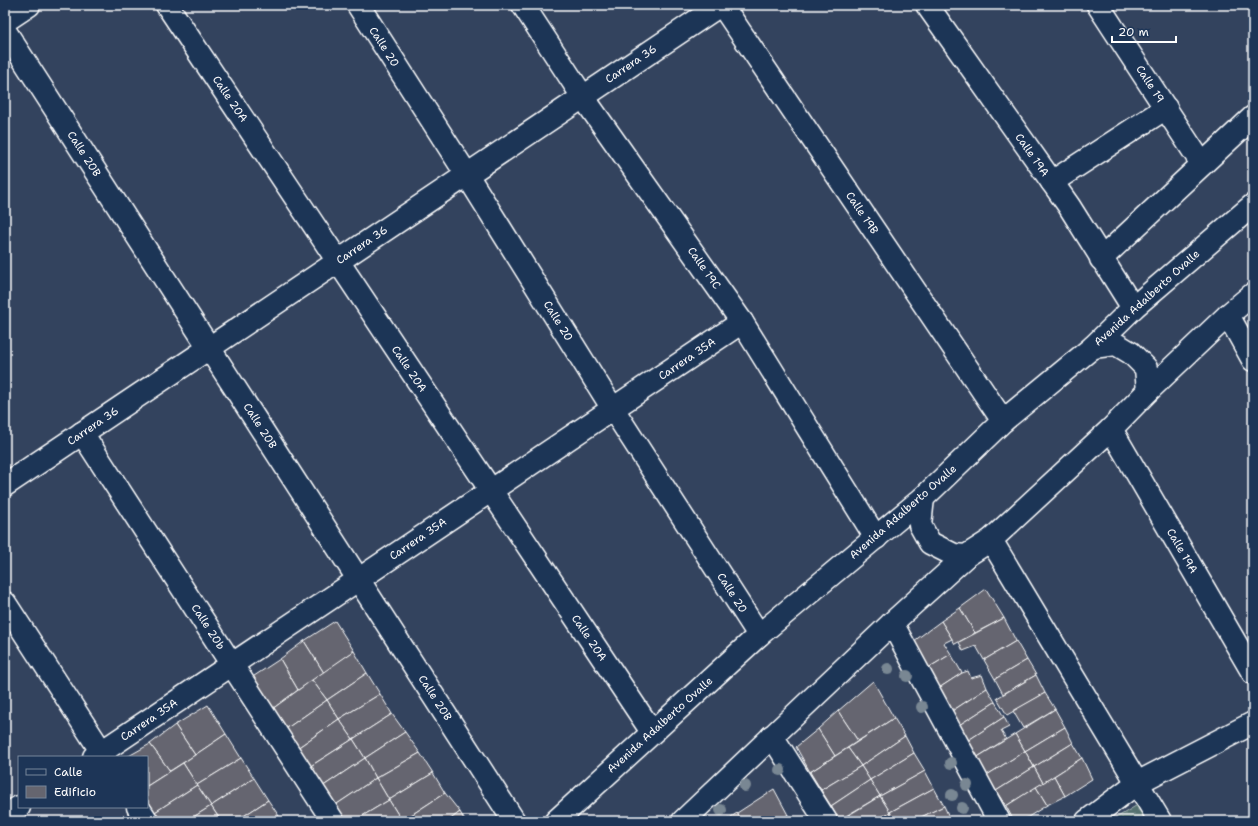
<svg xmlns="http://www.w3.org/2000/svg" width="1258" height="826" viewBox="0 0 1258 826" font-family="'Shantell Sans',sans-serif">
	<style>
		.green { fill: url(#green-dots); stroke: #aab8b7 }
		.building { fill: #65656f; stroke: #fff }
		.lines { fill: none; stroke-linecap: round; stroke-linejoin: round }
		.minor-casing { stroke: #fff; stroke-width: 25 }
		.tertiary-casing { stroke: #fff; stroke-width: 25 }
		.minor { stroke: #1d3557; stroke-width: 22 }
		.tertiary { stroke: #1d3557; stroke-width: 22 }
		.tree { fill: #798793 }
		.labels { text-anchor: middle; dominant-baseline: central; stroke-width: 3; stroke-linejoin: round; paint-order: stroke }
		.street-label { font-size: 11px; fill: #fff; stroke: #1d3557 }
	</style>
	<defs>
		<pattern id="green-dots" width="8" height="8" patternUnits="userSpaceOnUse"><rect width="8" height="8" fill="#55716f"/><path d="M2 2h.1M6 6h.1" fill="none" stroke="#6e8685" stroke-width="1.8" stroke-linecap="round"/></pattern>
	</defs>
	<rect width="100%" height="100%" fill="#33435e"/>
	<filter id="ink" filterUnits="userSpaceOnUse"><feTurbulence type="fractalNoise" baseFrequency=".025" numOctaves="2"/><feDisplacementMap in="SourceGraphic" scale="8" xChannelSelector="R" yChannelSelector="G"/><feConvolveMatrix kernelMatrix="1 2 1 2 8 2 1 2 1" color-interpolation-filters="sRGB"/></filter>
	<g filter="url(#ink)">
		<!-- green -->
		<path class="green" d="M1144,801l11,20h-44z"/>
		<!-- building -->
		<g class="building">
			<path d="M986,589l18,29 -29,15 -15,-25z"/>
			<path d="M960,608l15,25 -20,11 -14,-23z"/>
			<path d="M1004,618l12,23 -32,19 -8,-14 -13,5 -4,-9z"/>
			<path d="M335,621l19,30 -30,22 -20,-32z"/>
			<path d="M941,621l11,18 -8,4 7,11 -23,14 -14,-27z"/>
			<path d="M304,641l20,32 -26,17 -18,-31z"/>
			<path d="M1016,641l11,19 -32,19 -11,-19z"/>
			<path d="M354,651l13,22 -40,27 -15,-20z"/>
			<path d="M951,654l11,19 -23,15 -11,-20z"/>
			<path d="M280,659l18,31 -30,22 -20,-32z"/>
			<path d="M1027,660l9,15 -33,19 -8,-15z"/>
			<path d="M968,671l3,7 11,-3 5,13 -35,23 -13,-23 23,-15z"/>
			<path d="M367,673l13,21 -41,25 -12,-19z"/>
			<path d="M1036,675l9,18 -38,22 -10,-17z"/>
			<path d="M312,680l15,20 -47,33 -12,-21z"/>
			<path d="M873,681l21,37 -36,23 -20,-30z"/>
			<path d="M987,688l8,14 -36,23 -7,-14z"/>
			<path d="M1045,693l10,16 -32,19 -10,-17z"/>
			<path d="M380,694l12,20 -39,25 -14,-20z"/>
			<path d="M327,700l12,19 -46,32 -13,-18z"/>
			<path d="M995,702l9,15 -37,24 -8,-16z"/>
			<path d="M208,705l18,29 -31,21 -20,-30z"/>
			<path d="M1055,709l10,18 -40,24 -10,-17z"/>
			<path d="M838,711l20,30 -23,15 -17,-27z"/>
			<path d="M392,714l13,18 -40,26 -12,-19z"/>
			<path d="M1004,717l5,10 -8,4 5,8 -30,19 -9,-17z"/>
			<path d="M894,718l11,18 -44,30 -13,-18z"/>
			<path d="M339,719l14,20 -47,30 -13,-18z"/>
			<path d="M175,725l20,30 -25,16 -20,-27z"/>
			<path d="M1065,727l8,16 -39,24 -9,-16z"/>
			<path d="M818,729l17,27 -25,16 -14,-25z"/>
			<path d="M405,732l15,21 -44,25 -11,-20z"/>
			<path d="M226,734l15,24 -44,27 -14,-22z"/>
			<path d="M1015,734l10,17 -38,24 -11,-17z"/>
			<path d="M905,736l9,17 -44,27 -9,-14z"/>
			<path d="M353,739l12,19 -46,31 -13,-20z"/>
			<path d="M1073,743l9,15 -39,25 -9,-16z"/>
			<path d="M150,744l20,27 -23,15v-29h-20z"/>
			<path d="M848,748l13,18 -40,24 -11,-18z"/>
			<path d="M1025,751l9,16 -38,24 -9,-16z"/>
			<path d="M420,753l13,20 -44,27 -13,-22z"/>
			<path d="M914,753l11,18 -45,25 -10,-16z"/>
			<path d="M241,758l13,20 -43,28 -14,-21z"/>
			<path d="M365,758l11,20 -45,30 -12,-19z"/>
			<path d="M1082,758l10,21 -27,17 -11,-20z"/>
			<path d="M183,763l14,22 -42,27 -8,-13v-13z"/>
			<path d="M861,766l9,14 -39,26 -10,-16z"/>
			<path d="M1034,767l9,16 -37,23 -10,-15z"/>
			<path d="M925,771l9,17 -44,24 -10,-16z"/>
			<path d="M433,773l12,20 -43,28 -13,-21z"/>
			<path d="M1054,776l11,20 -18,9 -11,-18z"/>
			<path d="M254,778l14,22 -32,21h-15l-10,-15z"/>
			<path d="M376,778l13,22 -35,21h-14l-9,-13z"/>
			<path d="M870,780l10,16 -41,24 -8,-14z"/>
			<path d="M197,785l14,21 -24,15h-27l-5,-9z"/>
			<path d="M1036,787l11,18 -25,16h-8l-8,-15z"/>
			<path d="M934,788l10,18 -31,15h-18l-5,-9z"/>
			<path d="M774,789l14,26 -9,6h-37l-5,-8z"/>
			<path d="M445,793l15,19 -12,9h-46z"/>
			<path d="M880,796l10,16 -15,9h-36z"/>
			<path d="M268,800l13,19 -4,2h-41z"/>
			<path d="M389,800l13,21h-48z"/>
			<path d="M211,806l10,15h-34z"/>
			<path d="M944,806l7,15h-38z"/>
			<path d="M460,812l5,9h-17z"/>
			<path d="M890,812l5,9h-20z"/>
			<path d="M737,813l5,8h-17z"/>
			<path d="M788,815l4,6h-13z"/>
		</g>
		<g class="lines">
			<!-- minor casing -->
			<g class="minor-casing">
				<g id="minor">
					<path d="M167,5l485,727"/>
					<path d="M358,5l109,170 146,234 146,226"/>
					<path d="M523,5l60,92 159,225 134,216"/>
					<path d="M722,5l281,416"/>
					<path d="M927,5l142,201 64,102"/>
					<path d="M1098,5l104,159"/>
					<path d="M5,21l24,-16"/>
					<path d="M5,31l509,790"/>
					<path d="M1052,182l114,-74"/>
					<path d="M1101,259l152,-142"/>
					<path d="M1228,315l25,45"/>
					<path d="M1111,429l142,244"/>
					<path d="M82,433l251,388"/>
					<path d="M5,485l715,-480"/>
					<path d="M991,540l169,281"/>
					<path d="M5,603l100,154"/>
					<path d="M892,623l107,198"/>
					<path d="M772,736l54,85"/>
					<path d="M94,757l648,-435"/>
					<path d="M138,807l9,14"/>
					<path d="M5,816l14,-9"/>
					<path d="M1087,821l50,-38 116,-60"/>
				</g>
			</g>
			<!-- tertiary casing -->
			<g class="tertiary-casing">
				<g id="tertiary">
					<path d="M1093,347l23,-3 15,9 15,15 2,23"/>
					<path d="M923,498l-3,27 10,18 24,12 12,1 25,-16 120,-111 37,-38 80,-76 25,-21"/>
					<path d="M556,821l203,-186 164,-137 80,-77 90,-74 40,-39 120,-103"/>
					<path d="M683,821l209,-198 74,-67"/>
				</g>
			</g>
			<!-- minor -->
			<use href="#minor" class="minor"/>
			<!-- tertiary -->
			<use href="#tertiary" class="tertiary"/>
		</g>
		<!-- trees -->
		<g class="tree">
			<circle cx="888" cy="669" r="6"/>
			<circle cx="907" cy="676" r="6"/>
			<circle cx="922" cy="707" r="6"/>
			<circle cx="951" cy="763" r="6"/>
			<circle cx="780" cy="770" r="6"/>
			<circle cx="967" cy="785" r="6"/>
			<circle cx="745" cy="786" r="6"/>
			<circle cx="952" cy="795" r="6"/>
			<circle cx="962" cy="808" r="6"/>
			<circle cx="721" cy="810" r="6"/>
		</g>
	</g>
	<g class="labels">
		<!-- street labels -->
		<g class="street-label">
			<text transform="translate(384 47) rotate(57)">Calle 20</text>
			<text transform="translate(631 64) rotate(-34)">Carrera 36</text>
			<text transform="translate(1150 84) rotate(57)">Calle 19</text>
			<text transform="translate(230 99) rotate(56)">Calle 20A</text>
			<text transform="translate(84 154) rotate(57)">Calle 20B</text>
			<text transform="translate(1032 155) rotate(55)">Calle 19A</text>
			<text transform="translate(862 213) rotate(56)">Calle 19B</text>
			<text transform="translate(362 245) rotate(-34)">Carrera 36</text>
			<text transform="translate(704 268) rotate(55)">Calle 19C</text>
			<text transform="translate(1147 298) rotate(-42)">Avenida Adalberto Ovalle</text>
			<text transform="translate(558 321) rotate(58)">Calle 20</text>
			<text transform="translate(687 359) rotate(-34)">Carrera 35A</text>
			<text transform="translate(409 369) rotate(56)">Calle 20A</text>
			<text transform="translate(93 426) rotate(-34)">Carrera 36</text>
			<text transform="translate(260 426) rotate(57)">Calle 20B</text>
			<text transform="translate(903 512) rotate(-41)">Avenida Adalberto Ovalle</text>
			<text transform="translate(418 539) rotate(-34)">Carrera 35A</text>
			<text transform="translate(1182 551) rotate(60)">Calle 19A</text>
			<text transform="translate(732 593) rotate(57)">Calle 20</text>
			<text transform="translate(208 627) rotate(57)">Calle 20b</text>
			<text transform="translate(589 638) rotate(56)">Calle 20A</text>
			<text transform="translate(435 698) rotate(57)">Calle 20B</text>
			<text transform="translate(149 720) rotate(-34)">Carrera 35A</text>
			<text transform="translate(660 725) rotate(-42)">Avenida Adalberto Ovalle</text>
		</g>
	</g>
	<!-- margin -->
	<rect width="1258" height="826" fill="none" stroke="#1d3557" stroke-width="20"/>
	<rect x="10" y="10" width="1238" height="806" fill="none" stroke="#fff" stroke-width="1.5" filter="url(#ink)"/>
	<!-- legend -->
	<rect x="18" y="756" width="130" height="52" fill="#1d3557" stroke="#77869a"/>
	<rect x="26" y="769" width="20" height="6" fill="#1d3557" stroke="#77869a"/>
	<text x="54" y="776" font-size="12" fill="#ffffff">Calle</text>
	<rect x="26" y="786" width="20" height="12" fill="#65656f" stroke="#77869a"/>
	<text x="54" y="796" font-size="12" fill="#ffffff">Edificio</text>
	<!-- scale -->
	<path d="M1112 36v6h64v-6" fill="none" stroke="#ffffff" stroke-width="2"/>
	<text x="1118" y="36" font-size="12" fill="#ffffff" stroke="#1d3557" stroke-width="3" paint-order="stroke">20 m</text>
</svg>
